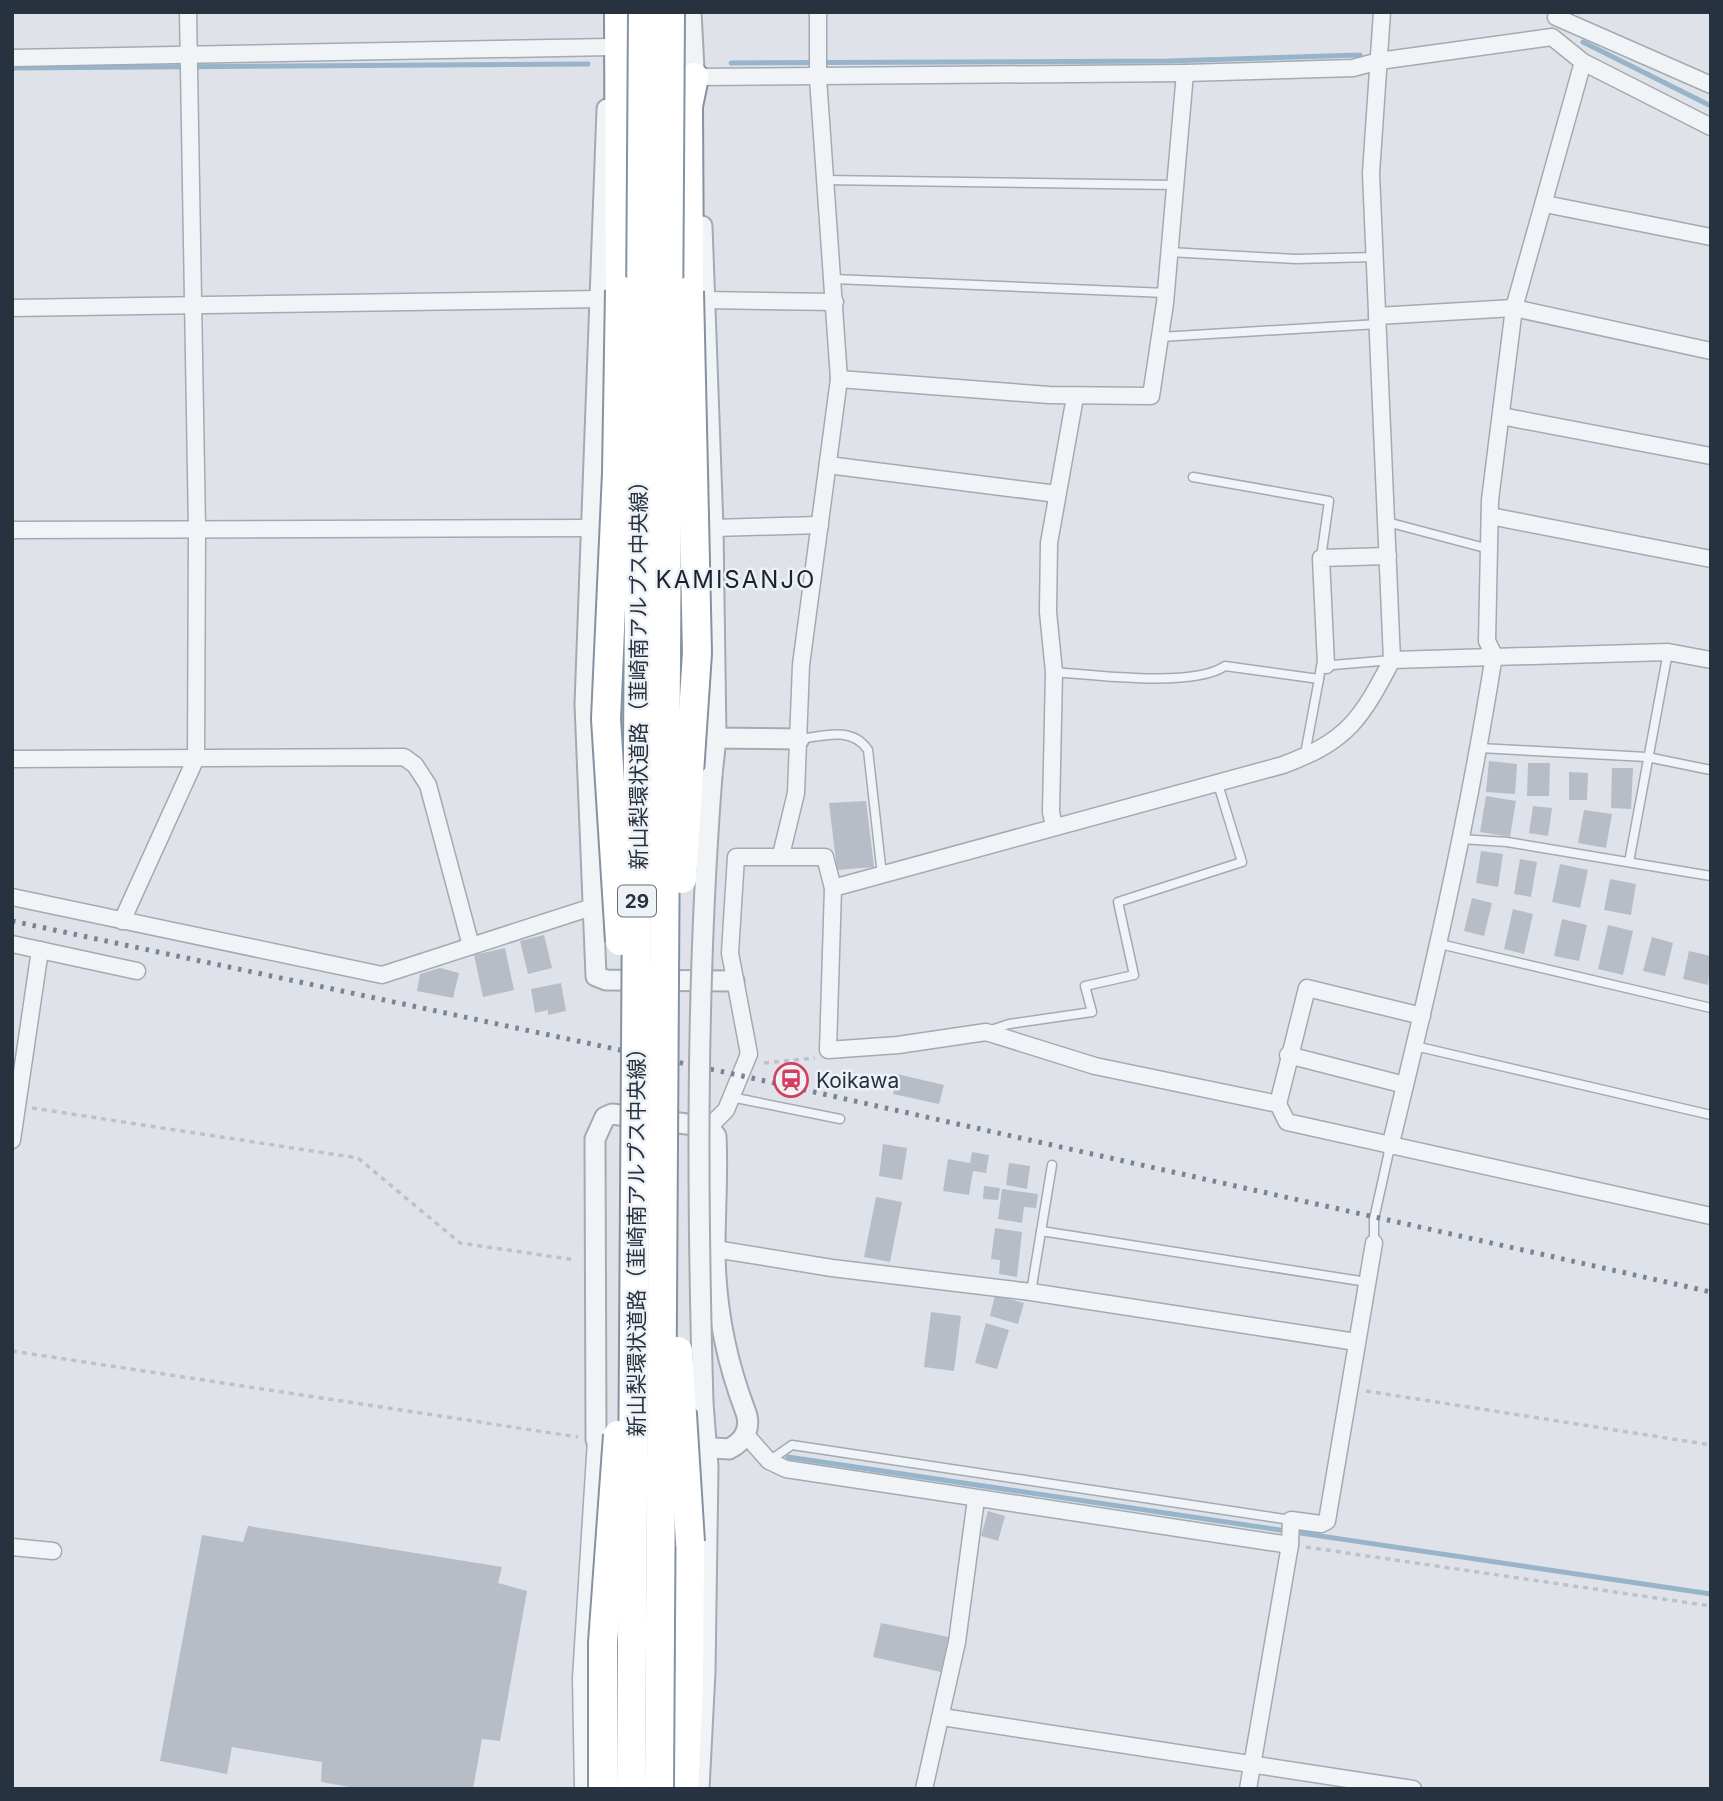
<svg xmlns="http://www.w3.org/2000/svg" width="1723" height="1801" viewBox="0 0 1723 1801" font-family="Inter,'Noto Sans JP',sans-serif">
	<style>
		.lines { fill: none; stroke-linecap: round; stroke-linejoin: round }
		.stream { stroke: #98b4ca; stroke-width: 5 }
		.building { fill: #b6bdc6 }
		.service-casing { stroke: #a4aab3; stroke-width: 11 }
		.minor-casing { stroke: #a4aab3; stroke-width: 19 }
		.tertiary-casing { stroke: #a4aab3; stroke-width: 23 }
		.motorway-casing { stroke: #8592a0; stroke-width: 32 }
		.path { stroke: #bcc2c7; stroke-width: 3.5; stroke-dasharray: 5 5; stroke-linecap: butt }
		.service { stroke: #f1f4f7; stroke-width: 8 }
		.minor { stroke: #f1f4f7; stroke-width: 16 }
		.tertiary { stroke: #f1f4f7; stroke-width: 19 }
		.motorway { stroke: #fff; stroke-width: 28 }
		.rail { stroke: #778493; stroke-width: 5; stroke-dasharray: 3.5 7; stroke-linecap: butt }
		.tertiary-bridge-casing { stroke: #a4aab3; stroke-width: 23; stroke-linecap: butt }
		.motorway-bridge-casing { stroke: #8592a0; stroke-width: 32; stroke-linecap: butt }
		.tertiary-bridge { stroke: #f1f4f7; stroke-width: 19 }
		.motorway-bridge { stroke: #fff; stroke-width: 28 }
		.labels { text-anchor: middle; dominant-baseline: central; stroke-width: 5; stroke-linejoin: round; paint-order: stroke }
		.shield { fill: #eef2f6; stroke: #636c77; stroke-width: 2 }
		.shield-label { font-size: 19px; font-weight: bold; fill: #273240 }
		.street-label { font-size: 21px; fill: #273240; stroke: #eef2f6 }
		.poi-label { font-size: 21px; fill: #273240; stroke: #eef2f6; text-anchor: start }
		.quarter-label { font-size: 24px; letter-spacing: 2px; fill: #192331; stroke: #eef2f6 }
	</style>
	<rect width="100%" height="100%" fill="#dfe3e9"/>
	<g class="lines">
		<!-- stream -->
		<g class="stream">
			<path d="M1583,42l128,64"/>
			<path d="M731,63l438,-2 191,-6"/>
			<path d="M12,68l576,-4"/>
			<path d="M788,1457l923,137"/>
		</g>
	</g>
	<!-- building -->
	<g class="building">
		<path d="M1489,761l28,3 -2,30 -29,-2z"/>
		<path d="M1528,763h22l-1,33h-22z"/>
		<path d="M1612,768h21l-2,41 -20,-1z"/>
		<path d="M1569,772l19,1 -1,27h-18z"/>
		<path d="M1486,796l30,5 -6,36 -30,-5z"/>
		<path d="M866,801l8,66 -37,3 -8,-67z"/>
		<path d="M1533,806l19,2 -4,28 -19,-3z"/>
		<path d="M1584,810l28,4 -6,34 -28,-5z"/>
		<path d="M1481,851l22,3 -5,33 -22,-4z"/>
		<path d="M1520,859l17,3 -6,35 -17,-3z"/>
		<path d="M1560,864l28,6 -8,38 -28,-6z"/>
		<path d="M1610,879l26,5 -5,31 -27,-5z"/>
		<path d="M1472,898l20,5 -8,33 -20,-5z"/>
		<path d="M1513,909l20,5 -9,40 -20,-5z"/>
		<path d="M1562,919l25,6 -8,36 -25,-5z"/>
		<path d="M1608,925l25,6 -10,44 -25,-6z"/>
		<path d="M544,935l8,33 -24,6 -8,-33z"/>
		<path d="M1652,937l21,6 -8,33 -22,-5z"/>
		<path d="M505,948l9,42 -31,7 -9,-42z"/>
		<path d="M1689,951l22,5 -3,29 -25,-6z"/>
		<path d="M440,968l19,5 -6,25 -36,-7 3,-17z"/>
		<path d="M561,983l5,28 -18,4v-5l-13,3 -4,-24z"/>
		<path d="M897,1074l47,11 -5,19 -46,-10z"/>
		<path d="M883,1144l24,4 -5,32 -23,-4z"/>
		<path d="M972,1152l17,3 -3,18 -13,-2 -4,24 -26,-4 5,-32 22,4z"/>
		<path d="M1009,1163l21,3 -3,23 -21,-4z"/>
		<path d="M984,1186l16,2 -2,12 -15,-1z"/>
		<path d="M1002,1189l36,5 -2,14 -12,-1 -2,16 -24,-4z"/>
		<path d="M876,1197l26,5 -12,60 -26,-5z"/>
		<path d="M995,1228l27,4 -5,45 -18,-3 1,-14 -9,-1z"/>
		<path d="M995,1295l29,8 -6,21 -28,-8z"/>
		<path d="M931,1312l30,4 -7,55 -30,-4z"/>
		<path d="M986,1323l23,7 -12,39 -22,-6z"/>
		<path d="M988,1511l17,5 -7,25 -17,-5z"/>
		<path d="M248,1526l254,41 -4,16 29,8 -27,150 -18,-2 -9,50h-112l-40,-7 1,-20 -90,-15 -5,27 -67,-13 42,-226 41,7z"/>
		<path d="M881,1623l68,14 -8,35 -68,-15z"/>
	</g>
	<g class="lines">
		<!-- service casing -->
		<g class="service-casing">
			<g id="service">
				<path d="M824,180l351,5"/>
				<path d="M1169,252l127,7 78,-2"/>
				<path d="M834,279l332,14"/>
				<path d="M1160,337l218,-13"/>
				<path d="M1193,477l136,24 -8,57"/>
				<path d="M1387,522l102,27"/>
				<path d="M1054,672c41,3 139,16 171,-6l94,13 2,-13 71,-6"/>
				<path d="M799,739c25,-3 53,-13 69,11l14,125"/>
				<path d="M1480,748l167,9 64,13"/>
				<path d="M1305,754l14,-75"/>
				<path d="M1461,839l46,3 204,34"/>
				<path d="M1629,862l39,-210"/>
				<path d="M1440,944l271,64"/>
				<path d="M991,1030l18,-6 83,-12 -7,-26 49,-11 -16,-73 124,-40 -25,-81"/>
				<path d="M1415,1046l296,69"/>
				<path d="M731,1097l109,22"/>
				<path d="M1041,1231l326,51"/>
				<path d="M1374,1243v-24l16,-72"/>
				<path d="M1031,1292l21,-127"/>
				<path d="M769,1461l23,-16 499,75"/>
			</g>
		</g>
		<!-- minor casing -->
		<g class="minor-casing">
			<g id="minor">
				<path d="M1556,17l155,68"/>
				<path d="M12,58l598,-11"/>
				<path d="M1583,62l128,65"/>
				<path d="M694,77l491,-4 168,-5 26,-7 173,-24 31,25 -69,246 -24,192 -3,141 7,14c-26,166 -64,329 -104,492"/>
				<path d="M1545,204l166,33"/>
				<path d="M705,300l130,2"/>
				<path d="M12,308l588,-9"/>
				<path d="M1377,316l137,-8 197,43"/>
				<path d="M839,379l210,16 102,1 14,-93 20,-230"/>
				<path d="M1501,416l210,40"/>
				<path d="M828,465l229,29"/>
				<path d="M1490,516l221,43"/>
				<path d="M713,528l107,-3"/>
				<path d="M12,530l579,-2"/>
				<path d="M1392,660l276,-8 43,8"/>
				<path d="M1326,665l-5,-107 67,-2"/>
				<path d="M12,759l392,-2 11,8 13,20 43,161"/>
				<path d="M1054,826l-3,-14 3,-140 -6,-60 1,-69 26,-146"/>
				<path d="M781,855l15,-62 5,-128 38,-286 -21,-301v-66"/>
				<path d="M833,888l-5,162 70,-5 88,-13 109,34 183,38 9,18 424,94"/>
				<path d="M12,897l370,78 210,-68"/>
				<path d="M122,921l74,-163 1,-229 -9,-517"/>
				<path d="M12,944l125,27"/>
				<path d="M1288,1055l117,30"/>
				<path d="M1278,1104l29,-116 115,28"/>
				<path d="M709,1127l17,-17 23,-56 -19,-101 6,-96h89l8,31 450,-123c65,-24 78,-46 109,-105l-21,-487 11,-161"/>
				<path d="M12,1140l28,-190"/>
				<path d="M715,1249l117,19 199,24 325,50"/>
				<path d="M746,1435l23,26 17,8 504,76"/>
				<path d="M12,1547l41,4"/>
				<path d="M942,1717l471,72"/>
				<path d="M583,1789l-2,-111 15,-238"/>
				<path d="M924,1789l33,-147 19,-143"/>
				<path d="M1248,1789l42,-244 1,-25 30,4 6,-3 47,-278"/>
			</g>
		</g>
		<!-- tertiary casing -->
		<g class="tertiary-casing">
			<g id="tertiary">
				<path d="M691,12l4,76"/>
				<path d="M607,109l-22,595 11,272 10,4 128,1"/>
				<path d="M702,226l11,302 3,210 -4,37"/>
				<path d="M706,738l93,1"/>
				<path d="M612,1114l97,13 7,9c2,37 -1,75 -1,112 0,57 10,109 30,162 7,17 0,31 -16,39l-133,-9 -1,-301 10,-22z"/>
				<path d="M699,1789l6,-117 3,-205 -5,-64"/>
			</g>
		</g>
		<!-- motorway casing -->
		<g class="motorway-casing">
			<g id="motorway">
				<path d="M619,12l1,278"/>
				<path d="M689,291l-1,-185 6,-29"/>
				<path d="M684,1789l5,-102 1,-145"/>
			</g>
		</g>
		<!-- path -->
		<g class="path">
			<path d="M764,1063l51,-5"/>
			<path d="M32,1108l326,50 102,85 116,17"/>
			<path d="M12,1351l566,86"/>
			<path d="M1366,1391l345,54"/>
			<path d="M1306,1547l405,59"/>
		</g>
		<!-- service -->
		<use href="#service" class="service"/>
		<!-- minor -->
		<use href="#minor" class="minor"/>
		<!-- tertiary -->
		<use href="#tertiary" class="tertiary"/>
		<!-- motorway -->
		<use href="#motorway" class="motorway"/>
		<!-- rail -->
		<path class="rail" d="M12,921l726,154 973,217"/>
		<!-- tertiary-bridge casing -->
		<g class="tertiary-bridge-casing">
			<path id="tertiary-bridge" d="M703,1403c-6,-210 -7,-419 9,-628"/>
		</g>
		<!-- motorway-bridge casing -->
		<g class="motorway-bridge-casing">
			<g id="motorway-bridge">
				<path d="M682,879l15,-226 -8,-362"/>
				<path d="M620,941l-14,-222 11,-246 3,-183"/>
				<path d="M678,1351l12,191"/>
				<path d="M603,1789v-146l15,-208"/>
				<path d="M631,1789l12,-1777"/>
				<path d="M659,1789l11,-1777"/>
			</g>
		</g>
		<!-- tertiary-bridge -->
		<use href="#tertiary-bridge" class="tertiary-bridge"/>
		<!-- motorway-bridge -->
		<use href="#motorway-bridge" class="motorway-bridge"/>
	</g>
	<!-- icons -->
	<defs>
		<g id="station-ring" transform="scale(1.75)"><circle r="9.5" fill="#eef2f6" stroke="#d33e5f" stroke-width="1.5"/><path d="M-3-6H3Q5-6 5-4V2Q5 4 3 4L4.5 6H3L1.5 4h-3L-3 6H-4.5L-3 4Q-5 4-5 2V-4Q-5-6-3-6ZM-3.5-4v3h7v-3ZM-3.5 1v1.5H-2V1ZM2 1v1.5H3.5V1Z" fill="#d33e5f"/></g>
	</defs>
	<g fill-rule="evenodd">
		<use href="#station-ring" x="791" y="1080"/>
	</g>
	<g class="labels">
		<!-- shield labels -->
		<rect class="shield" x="618" y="885.5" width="38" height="31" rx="5"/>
		<g class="shield-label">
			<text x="637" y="901">29</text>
		</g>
		<!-- street labels -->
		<g class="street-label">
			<text transform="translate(638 670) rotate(-90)">新山梨環状道路（韮崎南アルプス中央線）</text>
			<text transform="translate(636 1237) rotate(-90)">新山梨環状道路（韮崎南アルプス中央線）</text>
		</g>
		<!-- poi labels -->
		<g class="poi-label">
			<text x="816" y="1080">Koikawa</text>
		</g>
		<!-- quarter labels -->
		<g class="quarter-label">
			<text x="736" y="579">KAMISANJO</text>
		</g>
	</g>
	<!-- border -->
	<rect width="1723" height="1801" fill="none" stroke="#273240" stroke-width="28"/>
</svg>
